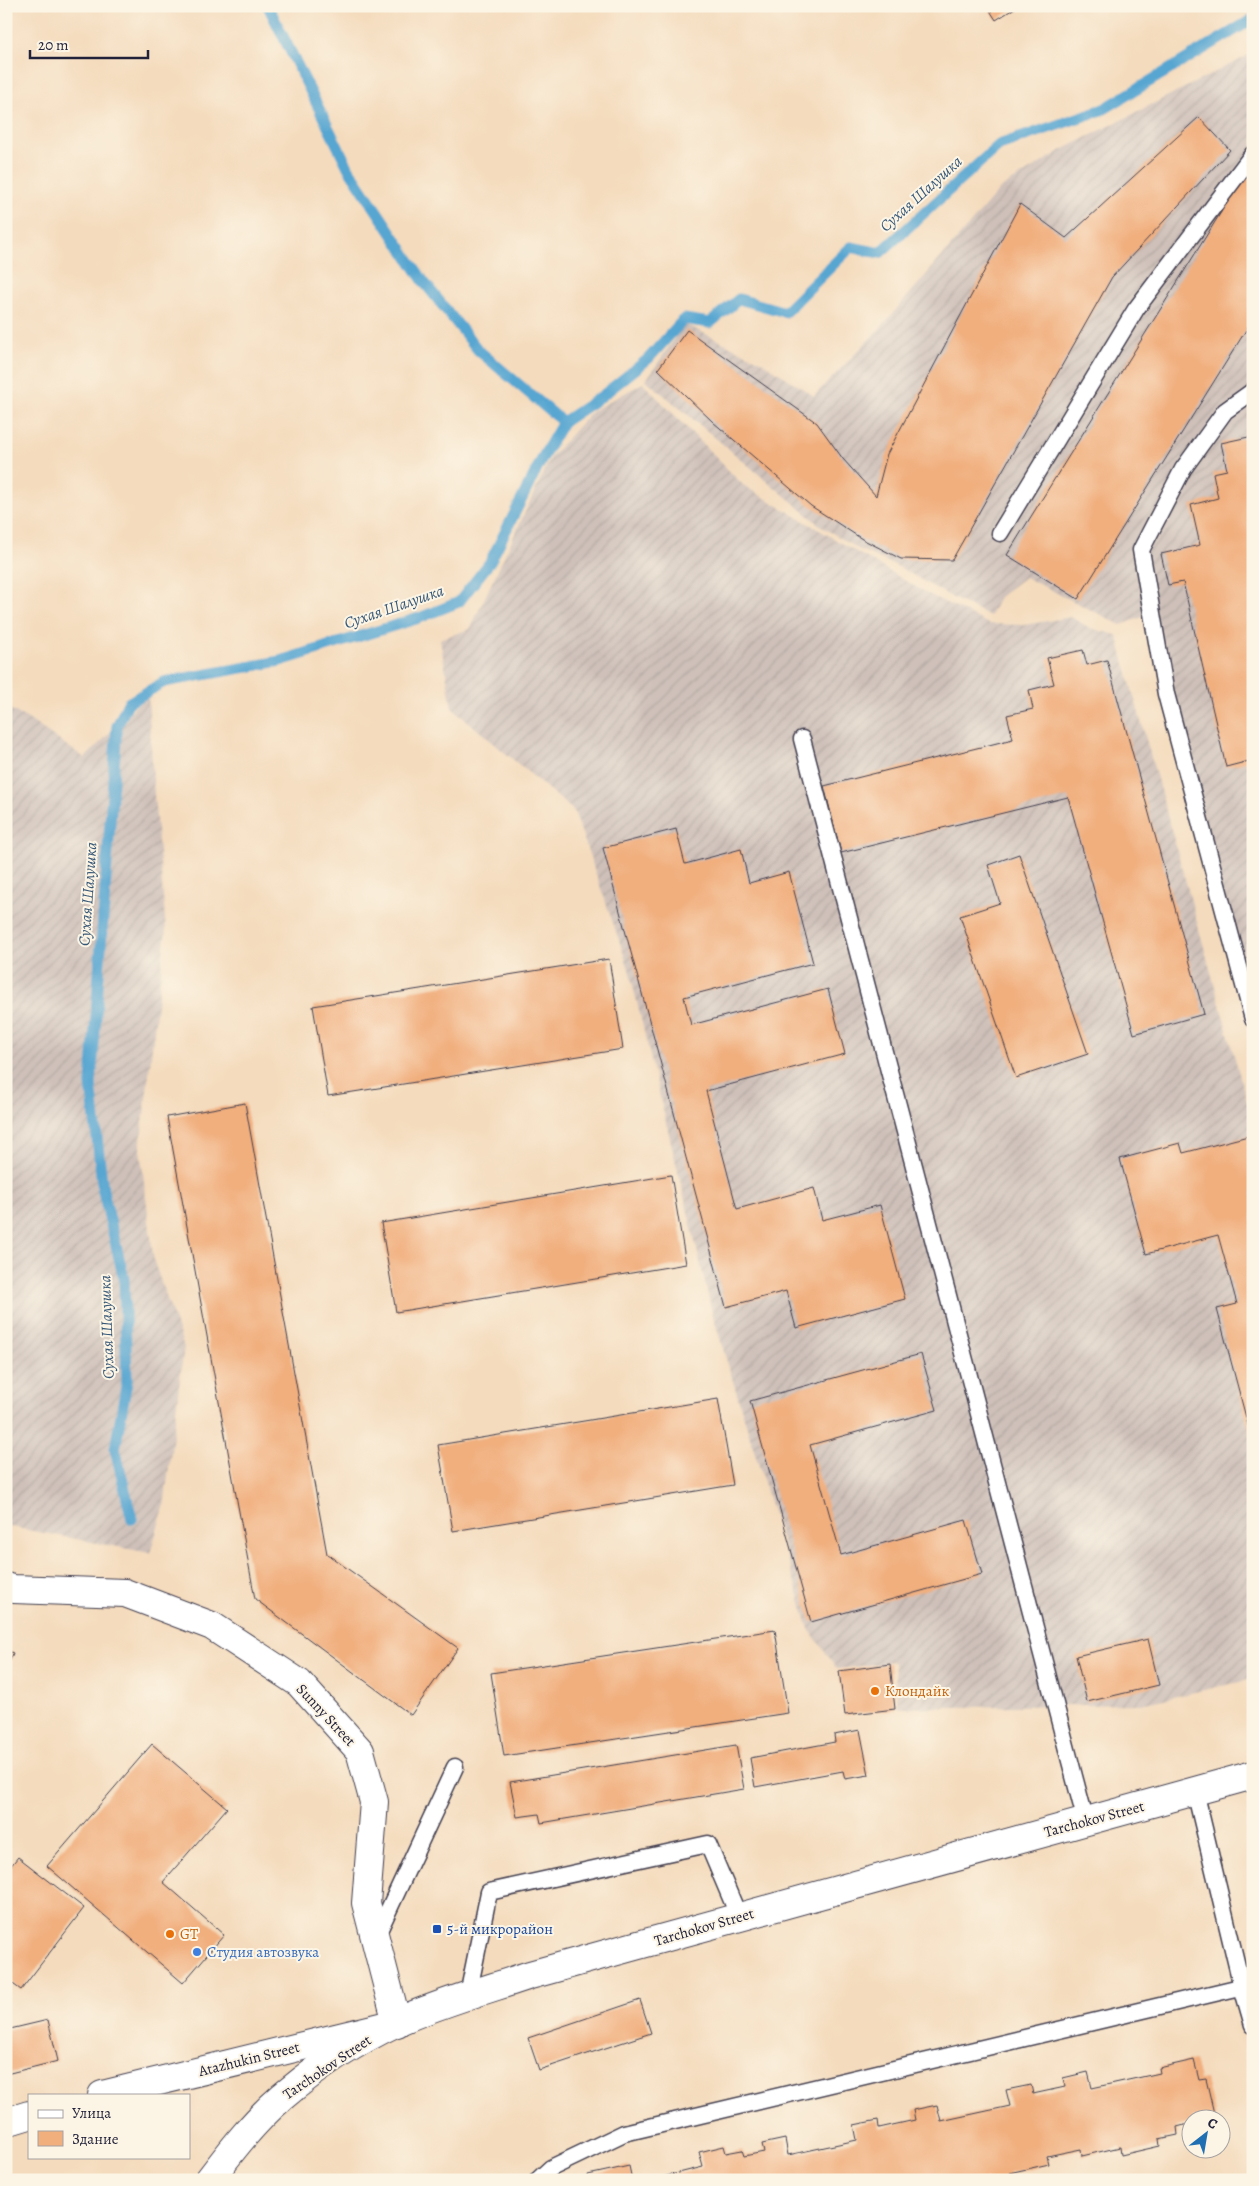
<svg xmlns="http://www.w3.org/2000/svg" width="1259" height="2186" viewBox="0 0 1259 2186" font-family="Alegreya,serif">
	<style>
		.industrial { fill: url(#industrial-furrows) }
		.lines { fill: none; stroke-linecap: round; stroke-linejoin: round }
		.stream { stroke: #57a6d1; stroke-width: 11 }
		.building { fill: #f1af7e }
		.service-casing { stroke: #423e4e; stroke-width: 19 }
		.minor-casing { stroke: #423e4e; stroke-width: 30 }
		.secondary-casing { stroke: #423e4e; stroke-width: 30 }
		.service { stroke: #fff; stroke-width: 16 }
		.minor { stroke: #fff; stroke-width: 28 }
		.secondary { stroke: #fff; stroke-width: 28 }
		.food-dot { fill: #e8710a; stroke: #fcf5e5; stroke-width: 2 }
		.transit-dot { fill: #1a4fb4; stroke: #fcf5e5; stroke-width: 2 }
		.shop-dot { fill: #3f7fe0; stroke: #fcf5e5; stroke-width: 2 }
		.labels { text-anchor: middle; dominant-baseline: central; stroke-width: 4; stroke-linejoin: round; paint-order: stroke }
		.food-label { font-size: 15px; fill: #c56008; stroke: #fcf5e5; text-anchor: start }
		.street-label { font-size: 15px; fill: #22223b; stroke: #fcf5e5 }
		.transit-label { font-size: 15px; fill: #164399; stroke: #fcf5e5; text-anchor: start }
		.shop-label { font-size: 15px; fill: #366cbe; stroke: #fcf5e5; text-anchor: start }
		.water-label { font-size: 16px; font-style: italic; fill: #375777; stroke: #fcf5e5 }
	</style>
	<defs>
		<pattern id="industrial-furrows" width="10" height="10" patternUnits="userSpaceOnUse" patternTransform="scale(1.25)"><rect width="10" height="10" fill="#cfc1ba"/><path d="M-1 1l2-2M0 10L10 0M9 11l2-2" fill="none" stroke="#b1a6a1"/></pattern>
	</defs>
	<rect width="100%" height="100%" fill="#fcf5e5"/>
	<filter id="ink" filterUnits="userSpaceOnUse"><feTurbulence type="fractalNoise" baseFrequency=".02" numOctaves="2"/><feDisplacementMap in="SourceGraphic" scale="10" xChannelSelector="R" yChannelSelector="G"/><feConvolveMatrix kernelMatrix="1 2 1 2 8 2 1 2 1" color-interpolation-filters="sRGB"/></filter>
	<filter id="wash" filterUnits="userSpaceOnUse"><feTurbulence type="fractalNoise" baseFrequency=".0096" numOctaves="4" result="noise"/><feDisplacementMap in="SourceGraphic" scale="20" xChannelSelector="R" yChannelSelector="G"/><feGaussianBlur stdDeviation="1.12" result="paint"/><feColorMatrix in="noise" values="0 0 0 0 0 0 0 0 0 0 0 0 0 0 0 0 0 1.4 0 .05"/><feComposite in="paint" operator="in"/></filter>
	<g filter="url(#wash)">
		<rect width="100%" height="100%" fill="#f4dbbd"/>
		<!-- industrial -->
		<g class="industrial">
			<path d="M1253,53v981l-105,-419 -27,10 -96,-48 -26,20 -9,19 -37,-18 -56,-32 -39,-17 -37,-23 -175,-146 39,-56 74,36 55,36 68,-70 119,-138 61,-38z"/>
			<path d="M643,383l100,102 183,108 63,31 35,1 47,-8 19,11 27,7 136,488v556l-112,25 -243,4 -4,-46 -57,7 -28,-40 -96,-313 -84,-347 -55,-158 -122,-103 -12,-69 30,-10 81,-172 41,-46z"/>
			<path d="M148,694l6,101 12,135 -26,219 14,113 30,85 -20,160 -14,46 -144,-27v-819l22,12 57,39z"/>
		</g>
		<g class="lines">
			<!-- stream -->
			<g class="stream">
				<path d="M268,6l81,163 75,113 54,68 85,72"/>
				<path d="M132,1519l-17,-70 12,-68 -3,-102 -21,-88 -12,-107 26,-358 11,-23 36,-21 116,-21 139,-43 40,-16 31,-40 54,-107 19,-33 39,-26 46,-37 36,-40 26,4 29,-24 46,13 66,-65 29,6 119,-108 105,-36 149,-90"/>
			</g>
		</g>
		<g id="blocks">
			<!-- building -->
			<g class="building">
				<path d="M987,6h31l-22,14z"/>
				<path d="M1199,117l31,33 -118,127 -160,283 -51,-1 -39,-20 -51,-33 -98,-84 -55,-53 29,-39 130,93 26,36 33,37 11,-42 133,-250 46,34z"/>
				<path d="M1253,161v158l-175,280 -71,-44z"/>
				<path d="M1253,436v338h-1l-3,-13 -23,6 -43,-185 -15,3 -7,-31 39,-9 -9,-40 27,-7 -5,-25 14,-3 -6,-27z"/>
				<path d="M1083,650l4,15 20,-5 97,354 -70,20 -66,-237 -227,56 -17,-67 189,-47 -6,-24 26,-6 -4,-19 25,-6 -7,-26z"/>
				<path d="M676,829l9,35 56,-15 8,34 40,-11 24,91 -129,34 7,28 137,-36 17,65 -139,37 31,118 77,-21 8,32 58,-15 25,94 -109,29 -10,-37 -60,16 -123,-459z"/>
				<path d="M1019,854l69,200 -72,24 -56,-162 40,-13 -12,-38z"/>
				<path d="M609,959l14,90 -295,47 -15,-90z"/>
				<path d="M245,1103l82,451 131,94 -47,67 -156,-116 -88,-482z"/>
				<path d="M1252,1135l1,305h-1l-35,-131 20,-5 -19,-69 -72,19 -26,-95 60,-16 3,10z"/>
				<path d="M671,1175l15,89 -290,48 -15,-89z"/>
				<path d="M921,1354l16,56 -127,35 31,110 125,-35 16,54 -171,48 -61,-221z"/>
				<path d="M718,1399l15,86 -280,46 -15,-86z"/>
				<path d="M775,1630l13,83 -284,43 -13,-83z"/>
				<path d="M1148,1639l11,46 -72,17 -11,-46z"/>
				<path d="M6,1650l7,3 -7,17z"/>
				<path d="M890,1664l5,45 -50,6 -6,-44z"/>
				<path d="M860,1730l9,45 -24,4 -2,-8 -88,16 -5,-29 85,-16 -1,-7z"/>
				<path d="M152,1744l75,64 -64,74 61,53 -41,48 -136,-117z"/>
				<path d="M736,1745l8,44 -203,34 -2,-9 -22,3 -7,-35z"/>
				<path d="M18,1857l66,51 -63,82 -15,-11v-107z"/>
				<path d="M640,2000l11,33 -112,37 -11,-32z"/>
				<path d="M48,2020l10,41 -52,13v-44z"/>
				<path d="M1194,2060l5,20 7,-1 9,39h-23v5l-15,4 1,8 -19,4 1,7 -39,9 -1,-8 -38,9 -1,-7 -34,7 2,8 -40,9 2,6 -4,1h-59v-3l-11,3h-287l53,-13 -4,-15 25,-6 2,7 16,-3 2,6 20,-4 -2,-8 23,-5 3,16 69,-15 -3,-15 24,-5 1,8 36,-8 -2,-10 24,-5 4,16 69,-15 -4,-16 25,-5 2,9 32,-7 -2,-9 25,-6 4,16 68,-15 -1,-5z"/>
				<path d="M629,2166l3,14h-43l-1,-5z"/>
			</g>
		</g>
	</g>
	<g filter="url(#ink)">
		<use href="#blocks" fill-opacity="0" stroke="#423e4e" stroke-width="1"/>
		<g class="lines">
			<!-- service casing -->
			<g class="service-casing">
				<g id="service">
					<path d="M1253,391l-28,20 -42,58 -42,81 25,144 87,325"/>
					<path d="M1000,533l136,-224 117,-155"/>
					<path d="M802,739l284,1083"/>
					<path d="M1195,1791l47,196 11,38"/>
					<path d="M376,1937l79,-170"/>
					<path d="M468,1995l21,-103 219,-48 31,73"/>
					<path d="M538,2180l13,-12 73,-35 629,-149"/>
				</g>
			</g>
			<!-- minor casing -->
			<g class="minor-casing">
				<g id="minor">
					<path d="M6,1587l7,2 112,4 87,33 87,57 61,68 14,51 -8,101 31,120 -295,72"/>
					<path d="M6,2122l23,-7"/>
				</g>
			</g>
			<!-- secondary casing -->
			<g class="secondary-casing">
				<path id="secondary" d="M209,2180c22,-29 45,-59 73,-83 34,-29 75,-56 115,-75 42,-19 89,-32 133,-47l723,-200"/>
			</g>
			<!-- service -->
			<use href="#service" class="service"/>
			<!-- minor -->
			<use href="#minor" class="minor"/>
			<!-- secondary -->
			<use href="#secondary" class="secondary"/>
		</g>
	</g>
	<!-- markers -->
	<g class="food-dot">
		<circle cx="875" cy="1691" r="5"/>
		<circle cx="170" cy="1934" r="5"/>
	</g>
	<rect class="transit-dot" x="432" y="1924" width="10" height="10" rx="2.5"/>
	<circle class="shop-dot" cx="197" cy="1952" r="5"/>
	<g class="labels">
		<!-- food labels -->
		<g class="food-label">
			<text x="885" y="1691">Клондайк</text>
			<text x="180" y="1934">GT</text>
		</g>
		<!-- street labels -->
		<g class="street-label">
			<text transform="translate(326 1715) rotate(47)">Sunny Street</text>
			<text transform="translate(1094 1819) rotate(-15)">Tarchokov Street</text>
			<text transform="translate(704 1927) rotate(-16)">Tarchokov Street</text>
			<text transform="translate(249 2059) rotate(-14)">Atazhukin Street</text>
			<text transform="translate(327 2067) rotate(-34)">Tarchokov Street</text>
		</g>
		<!-- transit labels -->
		<g class="transit-label">
			<text x="447" y="1929">5-й микрорайон</text>
		</g>
		<!-- shop labels -->
		<g class="shop-label">
			<text x="207" y="1952">Студия автозвука</text>
		</g>
		<!-- water labels -->
		<g class="water-label">
			<text transform="translate(921 194) rotate(-42)">Сухая Шалушка</text>
			<text transform="translate(394 607) rotate(-19)">Сухая Шалушка</text>
			<text transform="translate(88 894) rotate(-86)">Сухая Шалушка</text>
			<text transform="translate(107 1327) rotate(-92)">Сухая Шалушка</text>
		</g>
	</g>
	<!-- margin -->
	<rect width="1259" height="2186" fill="none" stroke="#fcf5e5" stroke-width="25"/>
	<!-- legend -->
	<rect x="28" y="2094" width="162" height="65" fill="#fcf5e5" stroke="#a5a1a1"/>
	<rect x="38" y="2110" width="25" height="8" fill="#ffffff" stroke="#a5a1a1"/>
	<text x="72" y="2118" font-size="15" fill="#22223b">Улица</text>
	<rect x="38" y="2131" width="25" height="15" fill="#f1af7e" stroke="#a5a1a1"/>
	<text x="72" y="2144" font-size="15" fill="#22223b">Здание</text>
	<!-- north arrow -->
	<g transform="translate(1206 2134) rotate(31)"><circle r="24" fill="#fcf5e5" stroke="#a5a1a1"/>
	<path d="M0-4L9 19L0 12L-9 19Z" fill="#1f6fb2"/>
	<text y="-8" font-size="14" font-weight="bold" text-anchor="middle" fill="#22223b">С</text>
	</g>
	<!-- scale -->
	<path d="M30 50v8h118v-8" fill="none" stroke="#22223b" stroke-width="2.5"/>
	<text x="38" y="50" font-size="15" fill="#22223b" stroke="#fcf5e5" stroke-width="4" paint-order="stroke">20 m</text>
</svg>
